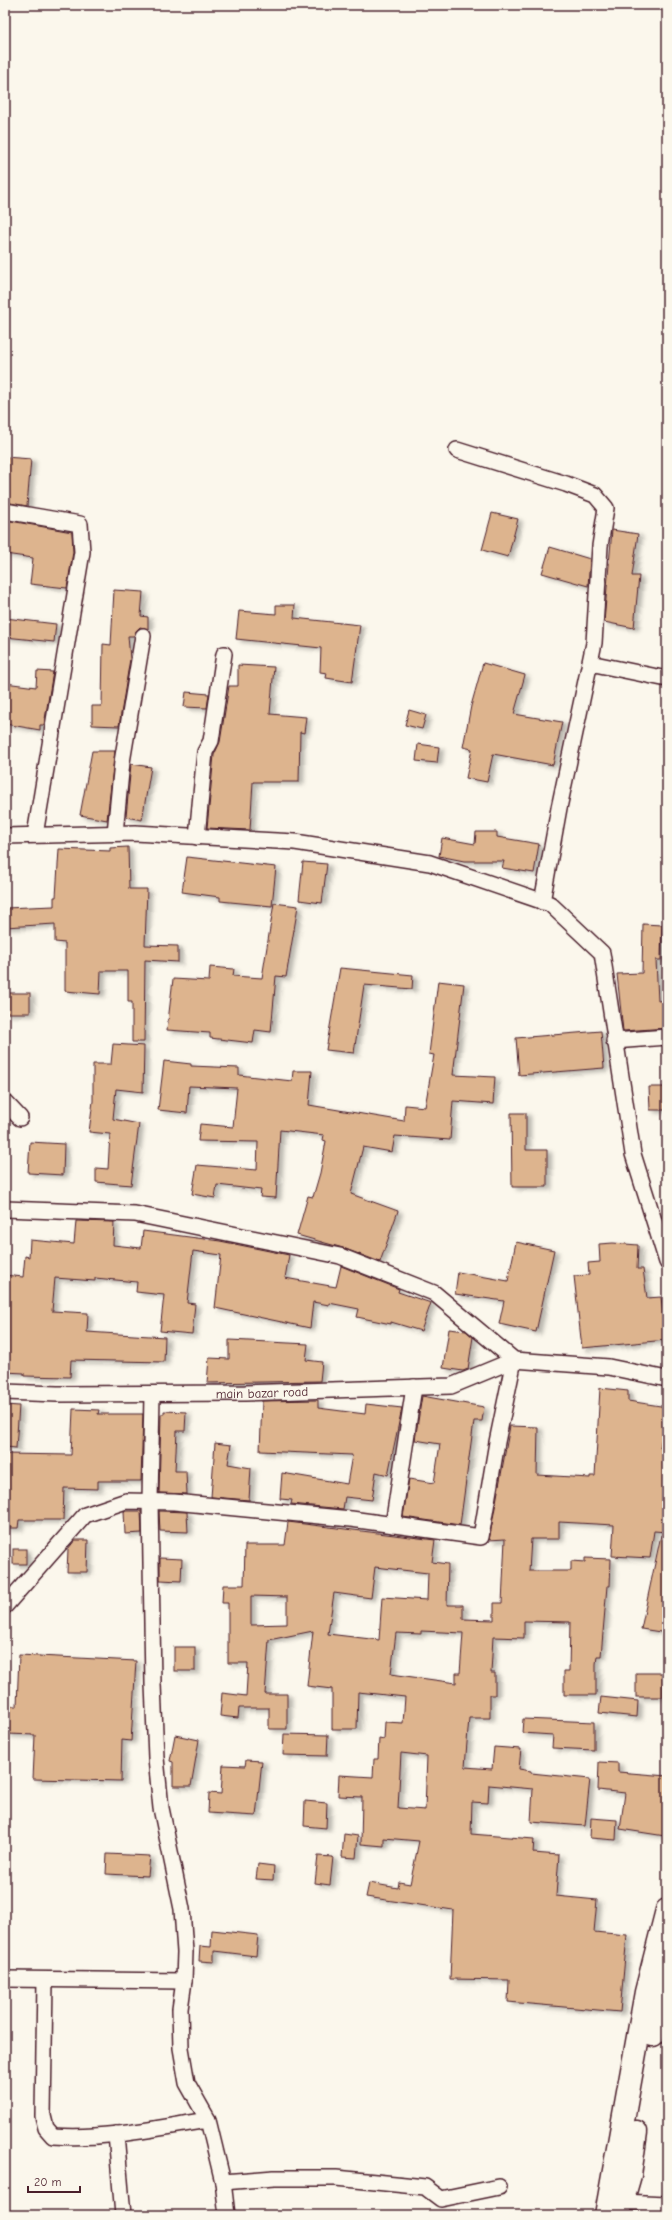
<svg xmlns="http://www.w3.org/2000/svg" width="672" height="2220" viewBox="0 0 672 2220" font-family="'Comic Neue',sans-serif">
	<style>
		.building { fill: #ddb48e; stroke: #4a1f2b; fill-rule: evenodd; filter: url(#shadow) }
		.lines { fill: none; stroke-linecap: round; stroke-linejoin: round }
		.minor-casing { stroke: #4a1f2b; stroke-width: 18 }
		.trunk-casing { stroke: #4a1f2b; stroke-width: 25 }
		.minor { stroke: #fbf7ec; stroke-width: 15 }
		.trunk { stroke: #fbf7ec; stroke-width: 22 }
		.labels { text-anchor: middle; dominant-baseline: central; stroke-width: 4; stroke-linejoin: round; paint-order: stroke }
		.street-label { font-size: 13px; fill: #4a1f2b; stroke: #fbf7ec }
	</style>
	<defs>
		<filter id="shadow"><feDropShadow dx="4.5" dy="2.5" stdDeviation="2" flood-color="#0004"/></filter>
	</defs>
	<rect width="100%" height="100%" fill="#fbf7ec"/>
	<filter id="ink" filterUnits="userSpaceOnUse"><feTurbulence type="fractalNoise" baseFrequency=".025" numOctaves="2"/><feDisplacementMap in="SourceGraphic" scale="8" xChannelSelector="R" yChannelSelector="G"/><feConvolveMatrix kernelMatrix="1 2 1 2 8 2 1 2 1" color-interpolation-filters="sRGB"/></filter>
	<g filter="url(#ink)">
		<!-- building -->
		<g class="building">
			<path d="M5,457l26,2 -4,47 -22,-4z"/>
			<path d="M492,513l26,6 -10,38 -26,-7z"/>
			<path d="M5,520l67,12 1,20 -6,36 -37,-4 3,-26 -28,-4z"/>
			<path d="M612,530l26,4 -6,42h7l-5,52 -30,-6z"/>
			<path d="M550,547l40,12 -2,27 -46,-13z"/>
			<path d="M114,590l29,2 -2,24 7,1v12l-8,-2 -4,4 -2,5h-6l2,23 -11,67 -27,-1v-19h10l1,-62 8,1z"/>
			<path d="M276,605h19l-1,13 66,7 -8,57 -26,-4 1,-5 -7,-1 1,-24 -85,-9 3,-28 37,3z"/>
			<path d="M5,618l51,6 -2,18 -49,-5z"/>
			<path d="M483,663l42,12 -11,39 48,8 -9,43 -60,-11 -6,28 -21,-4 6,-29 -9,-2 8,-41z"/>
			<path d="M238,665l36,2 -4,47 36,3 -2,16 -4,-1 -1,50h-46l-3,48 -43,-2 7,-73 6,-13 9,-56h9z"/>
			<path d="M37,671l16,1 -9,53h-4v5l-35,-6v-41l31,4z"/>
			<path d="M186,692l23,2 -2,14 -23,-1z"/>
			<path d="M409,710l17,5 -4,14 -17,-4z"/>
			<path d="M418,744l21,3 -2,16 -21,-2z"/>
			<path d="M92,751h23l-8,69 -27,-5z"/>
			<path d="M131,764l20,3 -9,53 -16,-3z"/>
			<path d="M476,832h21v5l42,7 -5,29 -32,-5 2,-7h-40l-25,-5 3,-18 33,6z"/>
			<path d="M128,847l1,42h18l-2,56 33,1v16l-33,-2 -1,82h-12v-40h-4v-31h-27l-1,23 -35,-3v-48l-10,-1v-18l-50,3v-19l49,-2v-9h2l3,-48 51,2v-3z"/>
			<path d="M187,857l89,10 -4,39 -52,-5v-4l-38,-5z"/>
			<path d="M303,862l24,2 -5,39 -23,-3z"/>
			<path d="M274,903l24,3 -12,71 -10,-1 -5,56 -16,-2 -2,13 -43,-5v-5l-43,-3 6,-51 36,2 1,-14 24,2 -1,7 29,2z"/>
			<path d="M643,924l19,1 -1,35h-5l2,41 9,-1v28l-44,3 -6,-57 25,-1z"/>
			<path d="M340,968l73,7 -1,14 -48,-4 -10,68 -28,-3z"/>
			<path d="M438,981l26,3 -11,91 42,2 -2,27 -40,-3 -3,39 -55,-4 -3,16 -29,-5 -12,47 47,17 -18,51 -37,-14 -46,-13 11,-39 5,1 7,-24 6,-32 -3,-1 1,-5 -44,-5 -4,68 -16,-1 1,-7 -44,-5 -2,13 -23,-4 5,-29 60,5 1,-28 -60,-1 2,-17 33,3 4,-39 -48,-2 -2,27 -29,-3 6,-49 27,3v2l48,2v7l53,6 1,-10h19l-3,34 95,16 1,-16 20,2 9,-52 -5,-1z"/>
			<rect x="5" y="993" width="25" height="20"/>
			<path d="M601,1031l3,37 -85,7 -3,-37z"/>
			<path d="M113,1044l31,2 -1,46 -27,-3 -3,30 26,5 -8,61 -35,-3v-14l12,1 2,-35 -21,-2 4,-31v-37h18z"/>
			<path d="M649,1087h16v23h-15z"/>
			<path d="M511,1113h15v37h21v37h-35z"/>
			<path d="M30,1142l34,2 -1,31 -35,-2z"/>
			<path d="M76,1221l38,1 -1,23 28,3 2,-17 77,10 69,14 -4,23 51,9 5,-21 58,23 -1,3 33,11 -10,28 -30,-9v2l-34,-7 2,-8 -30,-6v2l-16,-3 -3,26 -95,-20 6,-53 -28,-4 -6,52 8,1 -3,30 -32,-3 4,-36 -28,-3 1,-10 -42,-4v3l-40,-3 -3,33 36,2 -1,19 78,5 -1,25 -93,-2 -1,17 -46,-1v-3l-19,-1v-97l18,2 2,-21 4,1 1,-17 44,4z"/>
			<path d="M516,1242l38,8 -18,82 -37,-8 5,-23 -49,-7 3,-22 50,9z"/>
			<path d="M613,1243l25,2 -1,24h6l4,29 14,-1 5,43 -84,8 -8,-72 15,-1 -1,-12 12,-1 -1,-18z"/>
			<path d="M449,1329l17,2 7,6 -5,32 -5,2 -20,-3z"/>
			<path d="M229,1340l79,4 -2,16 16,2 -2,19 -113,2 2,-25 20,1z"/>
			<path d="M600,1388l28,3v10l39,6 -7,41 7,1v83l-13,-1 -4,27 -38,-2 2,-31 -55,-3v17h-28l-2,32h42v-10l14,1v-4l26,1 -1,27h-3l-6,70h-4l-1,8v31h-32v-24h5l1,-49 -46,-1v17l-31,-1 -2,36h4v22h-5v23h-21l-4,49 27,2 2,-22 27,2 -2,20 12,2v2l59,6 -5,47 -54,-4 2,-33 -44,-4 -1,18 -16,-1 -1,32 63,5 -1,14 26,2 -3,41 41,4 -3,32 33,3 -7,77 -112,-10 1,-22 -59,-1 3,-69 -87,-13 3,-14 29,5 1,-6 11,2 9,-43 -35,-3v8l-23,-2 1,-47 -24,-1 1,-21 34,2 1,-18h4l1,-21 5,1 1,-17 18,1 2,-26 -47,-5 -1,37h-25v-40l-25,-3 6,-55 -44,9 -4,54h22v35h-18v-21h-30l-1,10 -18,-2 2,-23 24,3 2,-33h-20v-60h-6l1,-18h21l1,-40h40l3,-23 147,18 -3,22 16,2 -1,41h16v14l31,1v-17h8l3,-64 -16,1 21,-114 28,1 -1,48 53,3v-2h5zM375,1567l53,6 -1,27 -45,-3 -3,43 -51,-6 6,-41 37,5zM251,1596l36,1v27l-36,1zM421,1631l42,2 -3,40h-4v10l-65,-9 5,-41 25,1zM401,1753l26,3 -2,54 -27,-2z"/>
			<path d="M422,1396l62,11 -2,14h-8l-14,104 -57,-8 6,-38 25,4 6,-39 -25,-4z"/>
			<path d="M318,1400v8l47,6 1,-10 36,4 -14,67 -12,-3 -4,28 -27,-3 -2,12 -52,-5 1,-4 -12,-1 2,-26 65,11 5,-29 -92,-4 2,-50z"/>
			<path d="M5,1405l14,1 -3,42 -11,-1z"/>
			<path d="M73,1409l26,1 -1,4h45l-2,67h-43v8l-34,-1 -1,32h-44l-1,8h-13v-74l66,1z"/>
			<path d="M164,1411l22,1 -1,19h-8l-2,40h11l1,23 -28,-1 2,-79h3z"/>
			<path d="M215,1443l16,2 -3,19 23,4 -2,32 -38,-3z"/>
			<path d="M124,1511h17l1,22 -17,1z"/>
			<path d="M159,1511l28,1 1,20 -28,-1z"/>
			<path d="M661,1535l6,1v97l-26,-4z"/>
			<path d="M75,1540h13l-1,32h-20l1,-23z"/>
			<rect x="13" y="1549" width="13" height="15"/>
			<path d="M160,1558l22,1 -1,22 -21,-1z"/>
			<rect x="174" y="1647" width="21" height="24"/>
			<path d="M19,1655l117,6 -5,80 -9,-1 -1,41 -88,-2 2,-44 -28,-1 2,-28h8z"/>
			<rect x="636" y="1673" width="27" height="24"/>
			<path d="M601,1697l37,4 -1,16 -38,-4z"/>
			<path d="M523,1719l71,3v28l-42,-2 1,-13 -31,-2z"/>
			<path d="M284,1734l44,1 -1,21 -44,-1z"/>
			<path d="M175,1735l24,5 -8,46h-18v-24l-3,-1z"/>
			<path d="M246,1760l16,1 -6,55 -48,-3 1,-20 12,1 2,-29 22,1z"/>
			<path d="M599,1762l19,1v9l49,4v42l-2,18 -45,-7 5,-36 -27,-3z"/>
			<path d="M305,1801l22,2 -1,25 -22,-2z"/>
			<path d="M591,1818l26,2 -1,20 -26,-2z"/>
			<path d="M344,1834l14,2 -2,22 -14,-1z"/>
			<path d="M107,1854l43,2 -2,20 -42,-2z"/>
			<path d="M318,1856l15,1 -3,28 -15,-2z"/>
			<path d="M258,1864l16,2 -1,14 -17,-1z"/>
			<path d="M212,1930l46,5 -2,21 -42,-5v11l-15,-1 1,-15 11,1z"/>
		</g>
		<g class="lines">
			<!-- minor casing -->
			<g class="minor-casing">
				<g id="minor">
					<path d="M457,450l109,34 29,11 11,13 -6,38 -6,97 -35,165 -17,94"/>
					<path d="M5,511l75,13 2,28 -47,283"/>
					<path d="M590,663l77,16"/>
					<path d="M115,833l7,-71 21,-126"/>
					<path d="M5,836l130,-3 160,9 135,21 120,41 52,49 31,201 34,108"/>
					<path d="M197,837l8,-85 6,-11 13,-87"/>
					<path d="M614,1041l53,-4"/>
					<path d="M5,1102l15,16"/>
					<path d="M5,1209l130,5 205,42 94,37 80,67 95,7 58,12"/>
					<path id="s1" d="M5,1392l52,2 188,-1 206,-7 63,-26"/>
					<path d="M152,1394l-2,107 3,183 3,74 5,50 21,101 3,43 -1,29 -4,28 1,39 6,35 21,37 15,62 51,-4h62l89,9 16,12 58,-12"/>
					<path d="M393,1525l21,-138"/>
					<path d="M5,1606l80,-91 41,-14 48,1 177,17 130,18 16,-95 17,-82"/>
					<path d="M5,1979l179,2"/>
					<path d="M45,1980l-2,136 3,12 7,8c51,4 104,-8 155,-16"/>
					<path d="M116,2134l7,81"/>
					<path d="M223,2182l4,33"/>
					<path d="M622,2202l45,2"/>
				</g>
			</g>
			<!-- trunk casing -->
			<g class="trunk-casing">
				<g id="trunk">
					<path d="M653,2035l14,-63"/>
					<path d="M621,2206l9,-31 6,-43"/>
					<path d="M606,2215l40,-223 21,-82"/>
				</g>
			</g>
			<!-- minor -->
			<use href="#minor" class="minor"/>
			<!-- trunk -->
			<use href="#trunk" class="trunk"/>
		</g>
	</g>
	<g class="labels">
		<!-- street labels -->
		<g class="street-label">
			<text stroke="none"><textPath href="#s1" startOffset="257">main bazar road</textPath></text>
		</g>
	</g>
	<!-- margin -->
	<rect width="672" height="2220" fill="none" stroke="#fbf7ec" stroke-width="20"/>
	<rect x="10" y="10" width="652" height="2200" fill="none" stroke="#4a1f2b" stroke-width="1.5" filter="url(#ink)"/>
	<!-- scale -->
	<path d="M28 2186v6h52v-6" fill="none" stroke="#4a1f2b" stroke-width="2"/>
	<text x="34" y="2186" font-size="12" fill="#4a1f2b" stroke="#fbf7ec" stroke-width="3" paint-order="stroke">20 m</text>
</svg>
